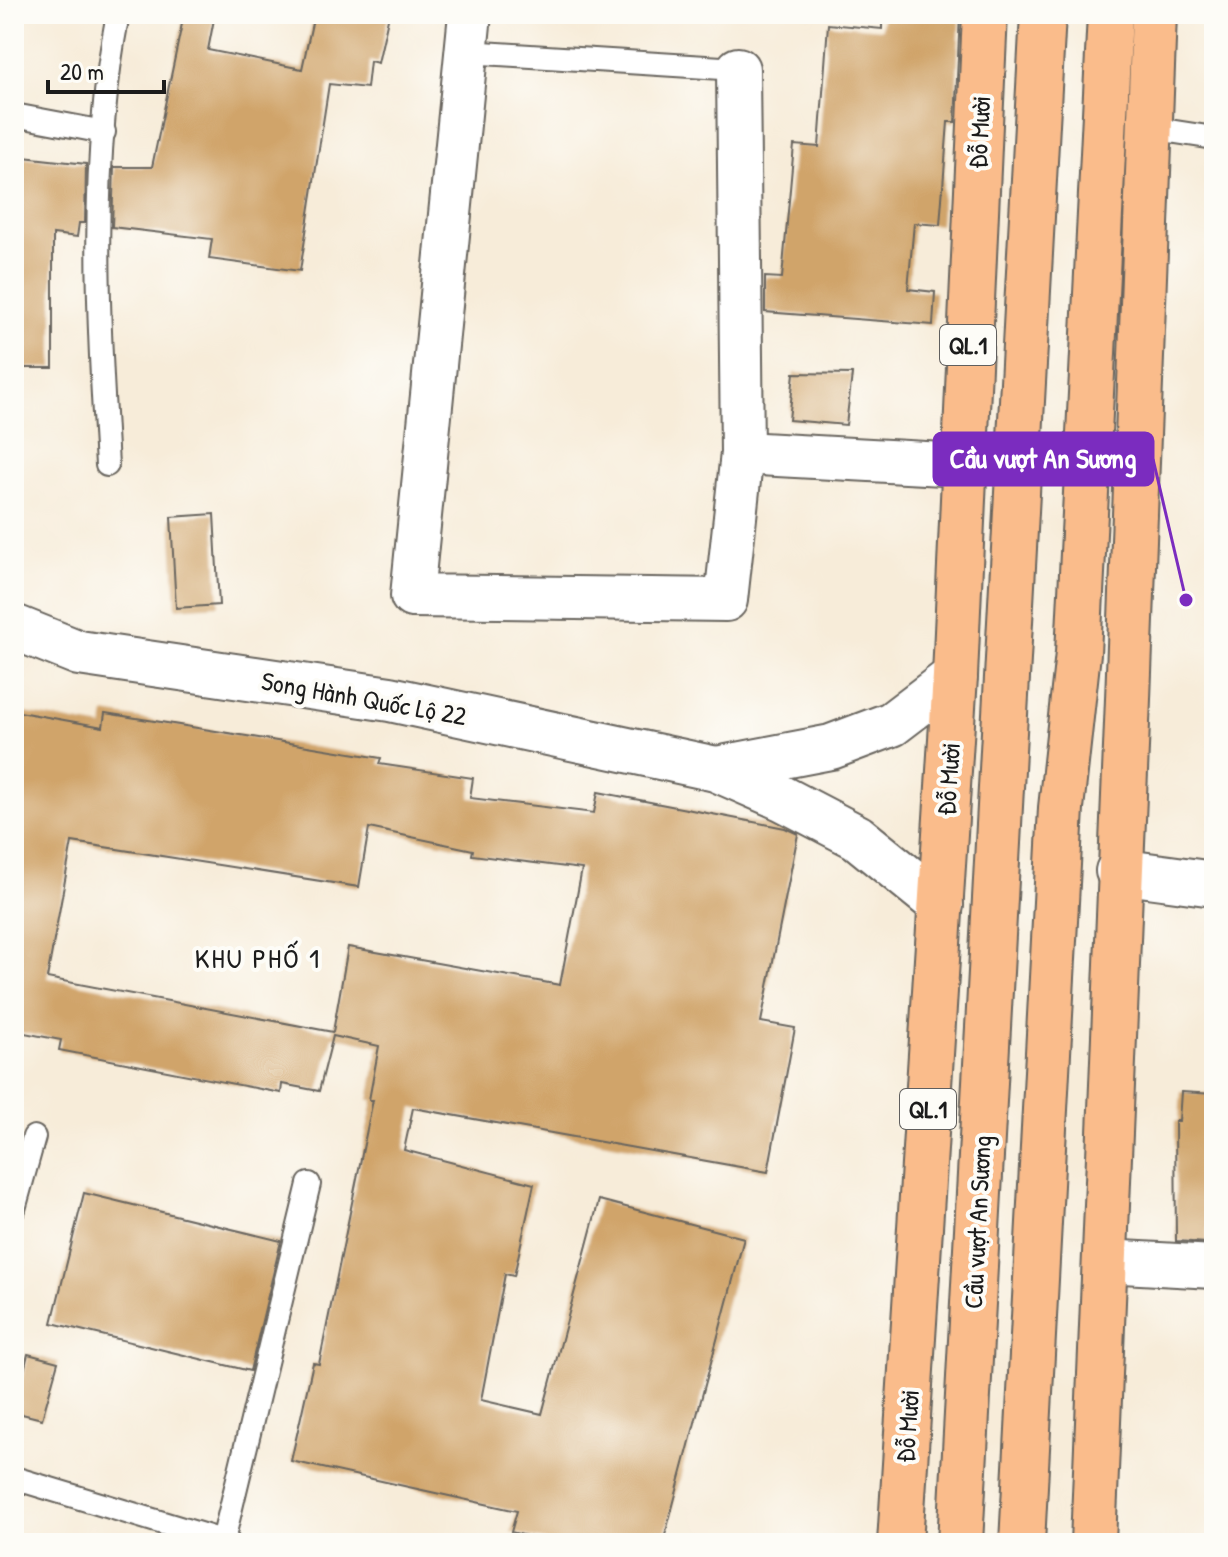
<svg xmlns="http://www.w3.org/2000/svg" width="1228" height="1557" viewBox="0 0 1228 1557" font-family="'Patrick Hand',sans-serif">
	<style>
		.building { fill: #d0a46b; fill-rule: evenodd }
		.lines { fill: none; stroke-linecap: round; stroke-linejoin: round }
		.service-casing { stroke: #69655e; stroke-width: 26 }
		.minor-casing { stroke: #69655e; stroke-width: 46 }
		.tertiary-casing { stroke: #69655e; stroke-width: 48 }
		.trunk-casing { stroke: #69655e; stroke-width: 48 }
		.service { stroke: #fff; stroke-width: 22 }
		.minor { stroke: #fff; stroke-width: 42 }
		.tertiary { stroke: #fff; stroke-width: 44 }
		.trunk { stroke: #fabc8b; stroke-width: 44 }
		.labels { text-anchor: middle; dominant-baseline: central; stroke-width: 8; stroke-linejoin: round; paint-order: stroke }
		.shield { fill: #fdfcf7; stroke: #605f5e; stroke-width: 2 }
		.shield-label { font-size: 24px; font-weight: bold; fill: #1c1c1c }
		.street-label { font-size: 26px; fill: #1c1c1c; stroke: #fdfcf7 }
		.neighbourhood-label { font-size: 28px; letter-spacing: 2px; fill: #1c1c1c; stroke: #fdfcf7 }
		.leader { fill: none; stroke: #7b2cbf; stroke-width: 3 }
		.callout-dot { fill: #7b2cbf; stroke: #fdfcf7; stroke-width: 3 }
		.callout { fill: #7b2cbf; stroke: #7b2cbf; stroke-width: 3 }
		.callout-label { font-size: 28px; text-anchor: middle; font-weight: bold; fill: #fff }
	</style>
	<rect width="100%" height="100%" fill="#fdfcf7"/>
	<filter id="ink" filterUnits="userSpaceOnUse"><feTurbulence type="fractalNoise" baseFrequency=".0125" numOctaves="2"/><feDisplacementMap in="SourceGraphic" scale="16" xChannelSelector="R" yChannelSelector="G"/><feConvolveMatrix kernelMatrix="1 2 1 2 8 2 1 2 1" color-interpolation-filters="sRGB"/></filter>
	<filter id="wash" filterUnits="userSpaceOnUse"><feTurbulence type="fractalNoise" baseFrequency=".006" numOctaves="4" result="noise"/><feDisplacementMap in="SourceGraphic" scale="32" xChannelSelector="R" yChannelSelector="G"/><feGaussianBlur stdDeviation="1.8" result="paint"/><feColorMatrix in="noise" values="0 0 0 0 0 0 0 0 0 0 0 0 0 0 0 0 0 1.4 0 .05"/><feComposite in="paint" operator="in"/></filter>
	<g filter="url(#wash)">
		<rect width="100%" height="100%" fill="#f7ecd9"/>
		<g id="blocks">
			<!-- building -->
			<g class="building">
				<path d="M184,14h31l-7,36 94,19 12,-55h75l-11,49 -8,-2 -3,27 -38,-4 -29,187 -91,-12 3,-20 -100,-12 2,-60h38z"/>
				<path d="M882,14h78l-5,108h-7l-8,103 -26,-2 -6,66 27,3 -2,33 -168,-13v-35l17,1 12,-133 25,2 9,-123 54,5z"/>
				<path d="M14,156l72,8 -1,59h-6l-2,14 -24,-3v134h-39z"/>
				<path d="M794,373l58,1 -6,51 -57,-5z"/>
				<path d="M214,514l5,91 -43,3 -5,-91z"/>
				<path d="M14,711l89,16 2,-14 276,45 -2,6 94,14 -3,20 124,15 4,-21 187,36 13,6 -37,188 34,6 -27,144 -355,-64 -9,42 130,34 -20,92 -9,-2 -24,126 61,14 57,-214 145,38 -81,305h-109l-43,-11 6,-21 -226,-50 22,-98 6,1 54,-264h-4l10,-54 -46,-10 -14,55 -37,-7 -1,9 -222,-43 2,-10 -47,-9zM369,828l104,22 -1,5 110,14 -22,116 -212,-38 -15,85 -286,-54 25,-136 287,45z"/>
				<path d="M1181,1092l33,2 -7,149 -31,-2 -1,-120h4z"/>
				<path d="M84,1193l197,48 -31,130 -198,-48z"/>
				<path d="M28,1354l30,8 -16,57 -28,-7z"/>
			</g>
		</g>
	</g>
	<g filter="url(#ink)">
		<use href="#blocks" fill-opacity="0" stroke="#69655e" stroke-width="2"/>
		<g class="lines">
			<!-- service casing -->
			<g class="service-casing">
				<g id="service">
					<path d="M466,52l272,17"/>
					<path d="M14,115l90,17"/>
					<path d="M1150,128l64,10"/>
					<path d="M107,465c-9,-149 -18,-304 11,-451"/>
					<path d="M14,1209l20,-72"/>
					<path d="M14,1478l215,65"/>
					<path d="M223,1541l86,-357"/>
				</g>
			</g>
			<!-- minor casing -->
			<g class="minor-casing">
				<g id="minor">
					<path d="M470,14l-58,582 314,4 16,-147 -4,-384"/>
					<path d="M742,453l220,12"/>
					<path d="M1104,1261l110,6"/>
				</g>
			</g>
			<!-- tertiary casing -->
			<g class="tertiary-casing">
				<g id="tertiary">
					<path d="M14,627l65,26 311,46 326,70 66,29 75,39 84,68"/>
					<path d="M716,769l115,-22 61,-23 63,-48"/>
					<path d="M1118,871l96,13"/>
				</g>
			</g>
			<!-- trunk casing -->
			<g class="trunk-casing">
				<g id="trunk">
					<path d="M900,1543l55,-867 30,-662"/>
					<path d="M960,1543l83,-1529"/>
					<path d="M1022,1543l39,-735 17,-155 32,-639"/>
					<path d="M1093,1543c19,-510 45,-1019 61,-1529"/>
				</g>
			</g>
			<!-- service -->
			<use href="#service" class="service"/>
			<!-- minor -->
			<use href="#minor" class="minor"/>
			<!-- tertiary -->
			<use href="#tertiary" class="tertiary"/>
			<!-- trunk -->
			<use href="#trunk" class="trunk"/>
		</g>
	</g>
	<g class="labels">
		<!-- shield labels -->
		<g class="shield">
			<rect x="940" y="325" width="56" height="40" rx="6"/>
			<rect x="900" y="1089" width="56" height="40" rx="6"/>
		</g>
		<g class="shield-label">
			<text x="968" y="345">QL.1</text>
			<text x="928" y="1109">QL.1</text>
		</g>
		<!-- street labels -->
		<g class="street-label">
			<text transform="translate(979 132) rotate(-87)">Đỗ Mười</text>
			<text transform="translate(364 698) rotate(10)">Song Hành Quốc Lộ 22</text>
			<text transform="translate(948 779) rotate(-86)">Đỗ Mười</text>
			<text transform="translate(977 1222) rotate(-87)">Cầu vượt An Sương</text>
			<text transform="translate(907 1426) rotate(-86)">Đỗ Mười</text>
		</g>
		<!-- neighbourhood labels -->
		<g class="neighbourhood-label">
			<text x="258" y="958">KHU PHỐ 1</text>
		</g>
	</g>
	<!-- callouts -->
	<path class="leader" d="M1186 600L1153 459"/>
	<circle class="callout-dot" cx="1186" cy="600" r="8"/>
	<rect class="callout" x="934" y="433" width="219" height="52" rx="8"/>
	<g class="callout-label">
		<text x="1043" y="468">Cầu vượt An Sương</text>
	</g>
	<!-- margin -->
	<rect width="1228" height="1557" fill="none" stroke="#fdfcf7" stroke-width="48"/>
	<!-- scale -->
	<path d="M48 80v12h116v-12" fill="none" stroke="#1c1c1c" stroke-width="4"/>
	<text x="60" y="80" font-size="24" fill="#1c1c1c" stroke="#fdfcf7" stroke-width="6" paint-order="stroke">20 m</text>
</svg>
